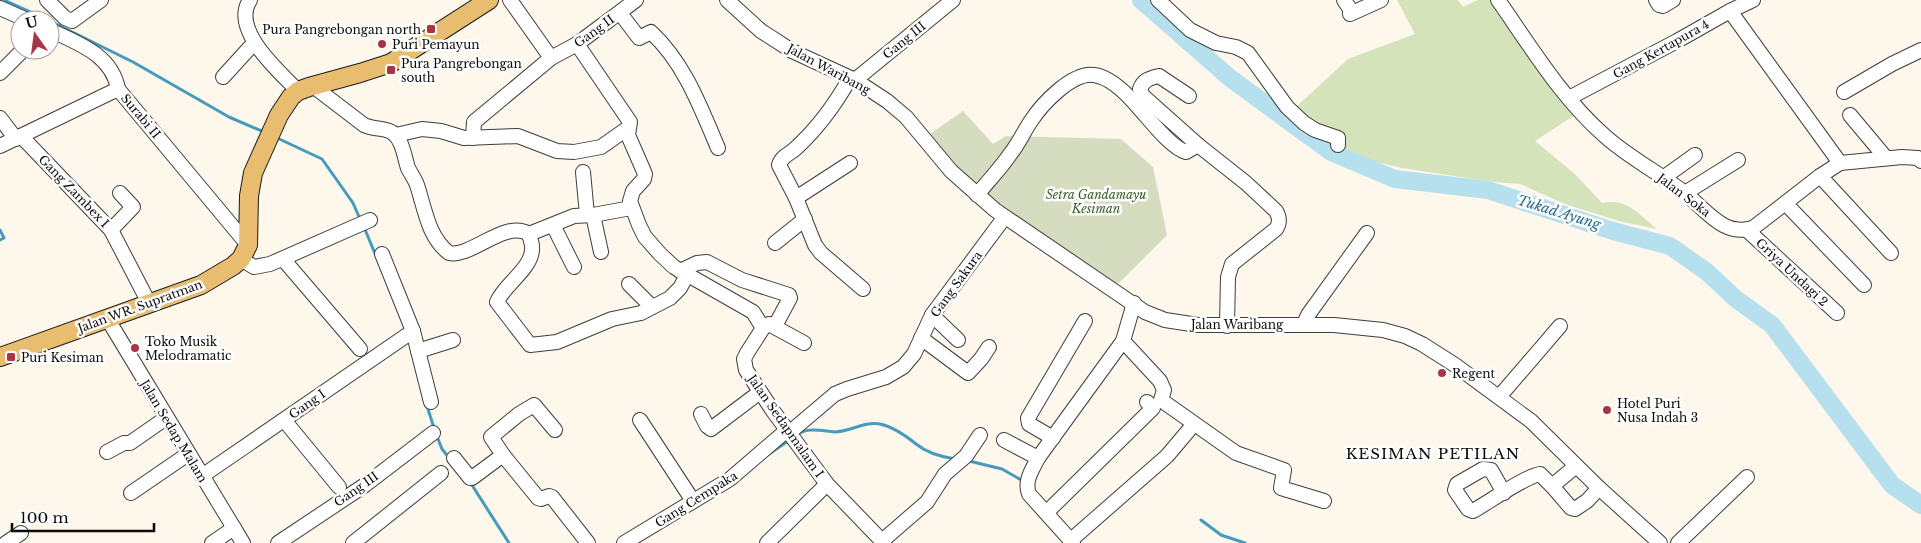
<svg xmlns="http://www.w3.org/2000/svg" width="1921" height="543" viewBox="0 0 1921 543" font-family="'Libre Baskerville',serif">
	<style>
		.green { fill: #d4e3ba }
		.cemetery { fill: #d6dcc0 }
		.lines { fill: none; stroke-linecap: round; stroke-linejoin: round }
		.stream { stroke: #469bbd; stroke-width: 3 }
		.river { stroke: #b6e0ee; stroke-width: 18 }
		.minor-casing { stroke: #3e3e3e; stroke-width: 16 }
		.major-casing { stroke: #1c1c1c; stroke-width: 20 }
		.minor { stroke: #fff; stroke-width: 14 }
		.major { stroke: #e8bd70; stroke-width: 18 }
		.poi-dot { fill: #aa3447; stroke: #fff; stroke-width: 2 }
		.labels { text-anchor: middle; dominant-baseline: central; stroke-width: 5; stroke-linejoin: round; paint-order: stroke }
		.poi-label { font-size: 12px; fill: #0b0b0b; stroke: #fff; text-anchor: start }
		.street-label { font-size: 12px; fill: #0b0b0b; stroke: #fff }
		.park-label { font-size: 12px; font-style: italic; fill: #365b24; stroke: #fff }
		.water-label { font-size: 14px; font-style: italic; fill: #246c8e; stroke: #fff }
		.quarter-label { font-size: 15px; letter-spacing: 1px; fill: #0b0b0b; stroke: #fff }
	</style>
	<rect width="100%" height="100%" fill="#fdf7ec"/>
	<!-- green -->
	<path class="green" d="M1397,0h61l5,7 15,-7h16l81,115 -40,26 41,34 26,28c25,-5 36,11 55,26l-38,-8 -54,-17 -45,-20 -27,-2 -91,-14 -43,-10 -27,-14 -37,-36 53,-49 67,-25z"/>
	<!-- cemetery -->
	<path class="cemetery" d="M963,111l30,33 13,-8 115,3 32,28 14,68 -53,53 -108,-72 -58,-53 -21,-27z"/>
	<g class="lines">
		<!-- stream -->
		<g class="stream">
			<path d="M4,0l44,20"/>
			<path d="M50,21l83,41 96,55 35,15"/>
			<path d="M275,137l47,22 31,44 7,16"/>
			<path d="M364,227l12,29"/>
			<path d="M0,230l4,8 -4,2"/>
			<path d="M427,406l7,22"/>
			<path d="M436,434l6,15 8,10"/>
			<path d="M798,434c11,-7 24,-3 37,-2 15,0 29,-11 45,-8 14,3 25,11 36,20 11,9 26,13 39,15"/>
			<path d="M769,454l22,-15"/>
			<path d="M969,461l33,8 21,12"/>
			<path d="M470,482l39,61"/>
			<path d="M1201,520l20,15 24,8"/>
		</g>
		<!-- river -->
		<path class="river" d="M1141,0l89,78 101,74 64,27 93,11 125,41 57,15 37,26 29,27 36,26 120,160 29,20"/>
		<!-- minor casing -->
		<g class="minor-casing">
			<g id="minor">
				<path d="M47,0l18,18 7,3 29,-21"/>
				<path d="M250,0c-20,30 30,72 48,91"/>
				<path d="M510,0l41,58"/>
				<path d="M727,0l34,31 11,7 20,13 63,29 32,21 19,16 45,54 44,39 150,102 20,8 33,5h136l49,5 22,6 17,8 33,21 76,56 68,67 61,55"/>
				<path d="M1158,0l32,30 26,13 20,4 12,6 39,54 17,16 11,7 23,8v7"/>
				<path d="M1344,0l6,9v5l31,-14"/>
				<path d="M1498,0c33,47 64,99 108,137 25,22 55,37 80,57 21,17 38,43 67,34l67,-52 20,-13 62,-6 16,1 3,3"/>
				<path d="M1656,0l3,5 4,1 10,-6"/>
				<path d="M0,8l27,12"/>
				<path d="M1730,11l110,152"/>
				<path d="M620,13l19,25 12,-6c34,32 49,74 67,116"/>
				<path d="M50,30c28,13 62,25 68,59"/>
				<path d="M577,44l53,78 -2,13 17,39 -1,5 -11,12 -3,10 9,24 6,12 15,17 14,13 79,45 10,16"/>
				<path d="M0,73l23,-23"/>
				<path d="M223,77l31,-34"/>
				<path d="M850,78c-14,25 -33,51 -55,71 -6,5 -14,8 -16,16l17,33 19,47 6,8 42,36"/>
				<path d="M855,80l98,-80"/>
				<path d="M313,86l51,39c10,5 21,2 29,8 10,8 11,23 15,35 3,6 7,11 9,17 8,24 11,52 32,68 22,5 56,-34 80,-19l45,-18 19,-1 38,-7"/>
				<path d="M118,89l130,156"/>
				<path d="M1844,92l48,-28 29,-14"/>
				<path d="M1189,96l-30,-20c-9,2 -16,4 -19,13l3,7 55,49 48,38 30,28c4,7 4,12 0,18l-44,35 -4,13 -1,49"/>
				<path d="M1569,98l108,-57 53,-30 23,-11"/>
				<path d="M1850,115l36,43"/>
				<path d="M0,118l16,21"/>
				<path d="M396,135l26,-6 19,2 23,7 54,-2 39,15 17,1 27,-5 27,-19"/>
				<path d="M21,136l90,94 38,73"/>
				<path d="M473,138l1,-16 77,-64 26,-14 59,-44"/>
				<path d="M0,146l118,-57"/>
				<path d="M583,172l4,43"/>
				<path d="M1820,176l71,77"/>
				<path d="M1663,178l32,-23"/>
				<path d="M1685,193l53,-33"/>
				<path d="M977,195c11,-14 24,-27 34,-42 8,-10 13,-22 20,-32 11,-17 41,-49 63,-46 17,2 34,20 45,33 11,12 32,40 47,44l12,-7"/>
				<path d="M796,198l54,-35"/>
				<path d="M1786,204l78,81"/>
				<path d="M593,215l8,37"/>
				<path d="M553,225l21,42"/>
				<path d="M111,230l22,-23 -13,-14"/>
				<path d="M1747,230l90,83"/>
				<path d="M529,234c1,5 4,10 3,16 -1,19 -28,35 -35,52l33,43 27,-3 55,-23 29,-6 29,-15 10,-10 7,-13"/>
				<path d="M775,243l30,-24"/>
				<path d="M382,254l31,77 18,71"/>
				<path d="M241,259l13,8 16,-3 100,-44"/>
				<path d="M283,259l77,90"/>
				<path d="M680,271l17,-8 10,-1 35,18 47,15 1,3 -15,28"/>
				<path d="M629,284l23,23"/>
				<path d="M932,315l26,25"/>
				<path d="M107,318l136,225"/>
				<path d="M1304,324l4,-9 59,-82"/>
				<path d="M921,338l47,35 13,-14 8,-12"/>
				<path d="M1123,341l37,40 4,9 -3,10 75,53 48,17 -3,18 43,13"/>
				<path d="M804,343l-35,-19 -6,4 -16,25 -3,6 2,11 27,41 54,73 57,59"/>
				<path d="M418,351l35,-11"/>
				<path d="M1499,397l61,-71"/>
				<path d="M701,414l6,12 4,3 49,-37"/>
				<path d="M284,420l55,67"/>
				<path d="M640,420l53,81"/>
				<path d="M555,430l-21,-25 -15,9 -28,23 12,18 35,43 3,1 8,-3 3,1 36,46"/>
				<path d="M789,433l46,-39 12,-5 39,-12 17,-10 11,-13 18,-39 72,-97"/>
				<path d="M1053,438l-24,-14 -1,-6 57,-97"/>
				<path d="M1004,440l34,18"/>
				<path d="M107,452l17,-9h6l36,-25"/>
				<path d="M454,458l16,20h2l31,-23"/>
				<path d="M202,476l211,-145"/>
				<path d="M1552,486l24,-20"/>
				<path d="M131,493l57,-39"/>
				<path d="M1504,493l-13,-23 -8,-1 -26,15 -2,6 13,19 5,2c16,-9 51,-34 67,-37l12,12 19,22 4,1 12,-8 12,-13"/>
				<path d="M1047,512l106,-104 -6,-6"/>
				<path d="M1071,540l96,-84 27,-32"/>
				<path d="M882,541l45,-39 18,-28 21,-18 14,-21"/>
				<path d="M6,543l15,-10"/>
				<path d="M212,543l22,-15"/>
				<path d="M278,543l87,-58 68,-52"/>
				<path d="M353,543l88,-70"/>
				<path d="M624,543l106,-64 57,-49"/>
				<path d="M767,543l60,-59"/>
				<path d="M1073,543l-44,-49c-5,-13 3,-24 9,-36l85,-117 11,-38"/>
				<path d="M1678,543l69,-66"/>
			</g>
		</g>
		<!-- major casing -->
		<g class="major-casing">
			<path id="major" d="M0,357l201,-72 32,-19 8,-7 7,-14 1,-49 4,-23 26,-58 12,-18 7,-6 11,-4 51,-14 31,-10 98,-63"/>
		</g>
		<!-- minor -->
		<use href="#minor" class="minor"/>
		<!-- major -->
		<use href="#major" class="major"/>
	</g>
	<!-- markers -->
	<g class="poi-dot">
		<rect x="426" y="24" width="10" height="10" rx="2.5"/>
		<circle cx="382" cy="44" r="5"/>
		<rect x="386" y="65" width="10" height="10" rx="2.5"/>
		<circle cx="135" cy="348" r="5"/>
		<rect x="6" y="352" width="10" height="10" rx="2.5"/>
		<circle cx="1442" cy="373" r="5"/>
		<circle cx="1607" cy="410" r="5"/>
	</g>
	<g class="labels">
		<!-- poi labels -->
		<g class="poi-label">
			<text x="421" y="29" text-anchor="end">Pura Pangrebongan north</text>
			<text x="392" y="44">Puri Pemayun</text>
			<text x="401" y="63">Pura Pangrebongan<tspan x="401" dy="14">south</tspan></text>
			<text x="145" y="341">Toko Musik<tspan x="145" dy="14">Melodramatic</tspan></text>
			<text x="21" y="357">Puri Kesiman</text>
			<text x="1452" y="373">Regent</text>
			<text x="1617" y="403">Hotel Puri<tspan x="1617" dy="14">Nusa Indah 3</tspan></text>
		</g>
		<!-- street labels -->
		<g class="street-label">
			<text transform="translate(594 31) rotate(-36)">Gang II</text>
			<text transform="translate(904 40) rotate(-39)">Gang III</text>
			<text transform="translate(1661 49) rotate(-29)">Gang Kertapura 4</text>
			<text transform="translate(829 69) rotate(28)">Jalan Waribang</text>
			<text transform="translate(141 116) rotate(50)">Surabi II</text>
			<text transform="translate(74 191) rotate(46)">Gang Zambex I</text>
			<text transform="translate(1684 195) rotate(37)">Jalan Soka</text>
			<text transform="translate(1792 272) rotate(43)">Griya Undagi 2</text>
			<text transform="translate(956 284) rotate(-54)">Gang Sakura</text>
			<text transform="translate(140 306) rotate(-20)">Jalan WR. Supratman</text>
			<text x="1237" y="324">Jalan Waribang</text>
			<text transform="translate(307 404) rotate(-35)">Gang I</text>
			<text transform="translate(786 426) rotate(55)">Jalan Sedapmalam I</text>
			<text transform="translate(174 431) rotate(59)">Jalan Sedap Malam</text>
			<text transform="translate(356 489) rotate(-35)">Gang III</text>
			<text transform="translate(696 499) rotate(-32)">Gang Cempaka</text>
		</g>
		<!-- park labels -->
		<g class="park-label">
			<text x="1096" y="194">Setra Gandamayu<tspan x="1096" dy="14">Kesiman</tspan></text>
		</g>
		<!-- water labels -->
		<g class="water-label">
			<text transform="translate(1559 212) rotate(17)">Tukad Ayung</text>
		</g>
		<!-- quarter labels -->
		<g class="quarter-label">
			<text x="1433" y="453">KESIMAN PETILAN</text>
		</g>
	</g>
	<!-- north arrow -->
	<g transform="translate(35 35) rotate(346)"><circle r="24" fill="#ffffff" stroke="#9d9d9d"/>
	<path d="M0-4L9 19L0 12L-9 19Z" fill="#aa3447"/>
	<text y="-8" font-size="14" font-weight="bold" text-anchor="middle" fill="#0b0b0b">U</text>
	</g>
	<!-- scale -->
	<path d="M12 523v8h142v-8" fill="none" stroke="#0b0b0b" stroke-width="2.5"/>
	<text x="20" y="523" font-size="15" fill="#0b0b0b" stroke="#ffffff" stroke-width="4" paint-order="stroke">100 m</text>
</svg>
